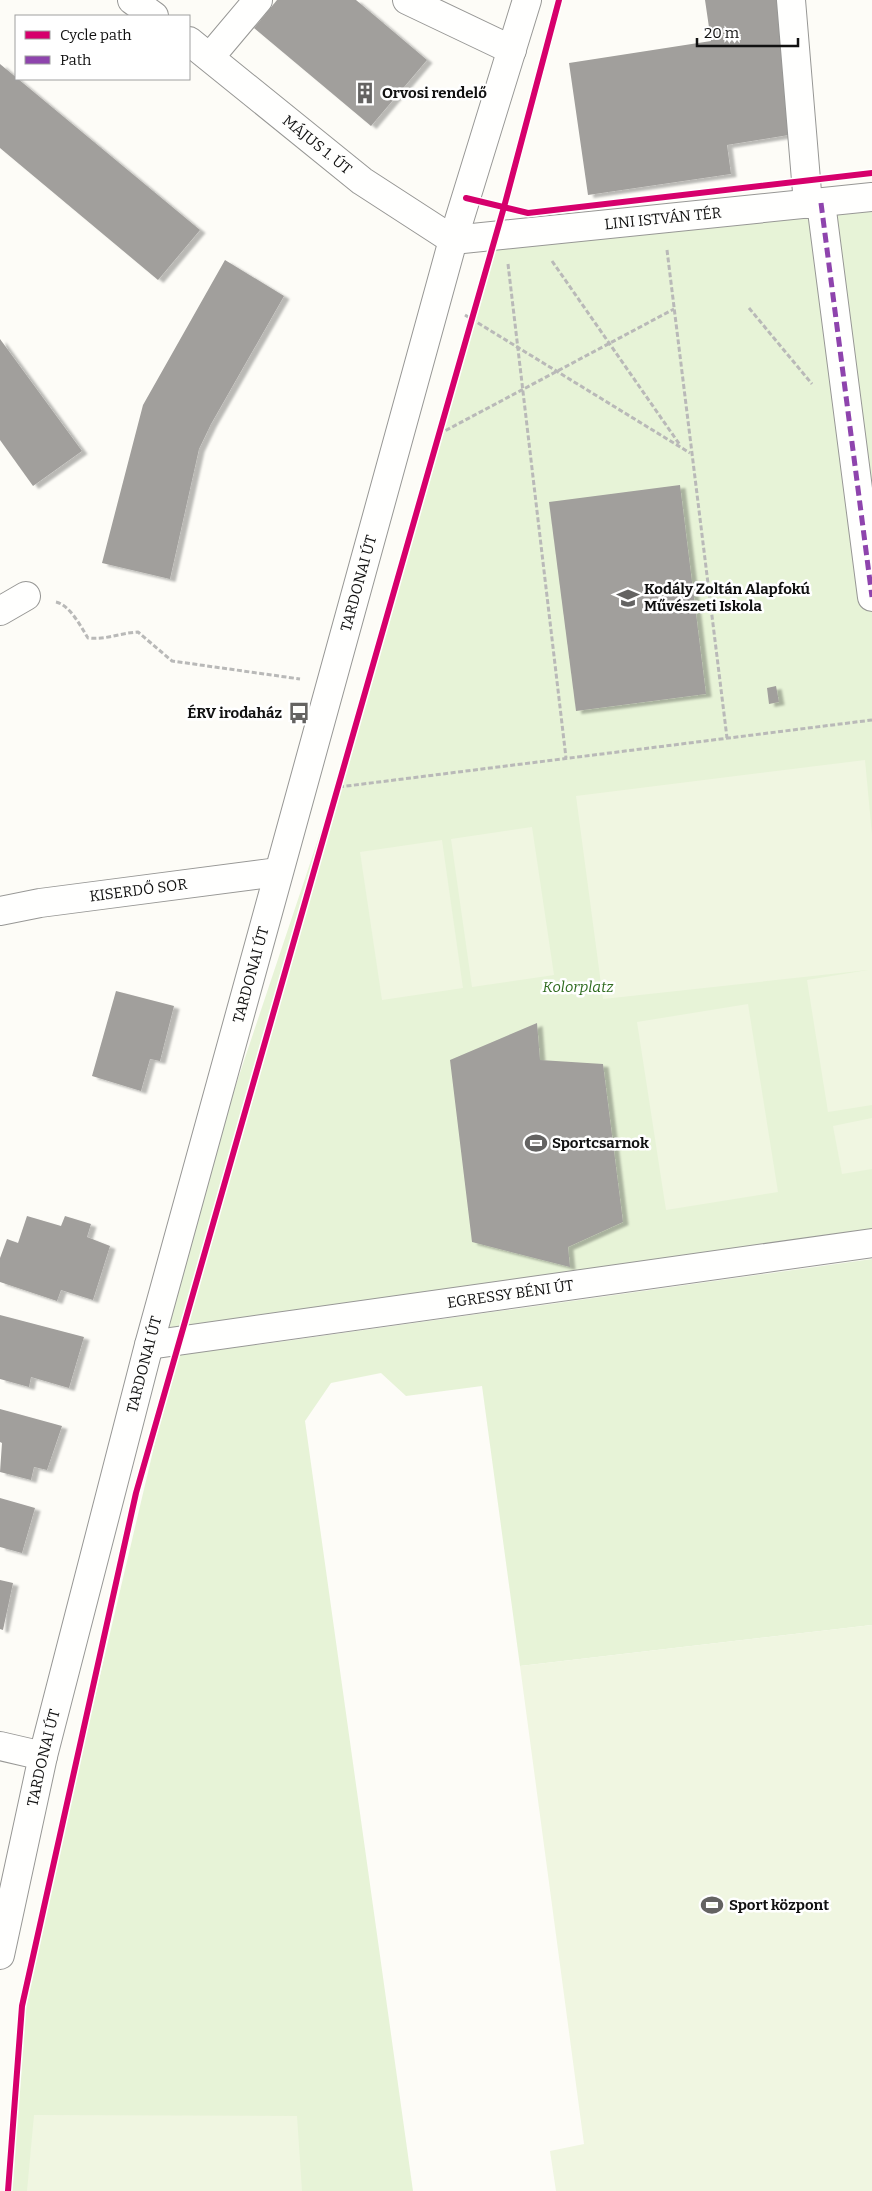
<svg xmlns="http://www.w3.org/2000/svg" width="872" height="2191" viewBox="0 0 872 2191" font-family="Bitter,serif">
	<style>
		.green { fill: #e7f3d7 }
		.pitch { fill: #f0f6e1 }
		.building { fill: #a19f9c; filter: url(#shadow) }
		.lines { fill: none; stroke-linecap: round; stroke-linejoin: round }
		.minor-casing { stroke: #979795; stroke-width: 30 }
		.path { stroke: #b9b9b8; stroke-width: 3; stroke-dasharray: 5 2.5; stroke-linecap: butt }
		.minor { stroke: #fffffe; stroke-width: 28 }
		.quiet { stroke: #8e44ad; stroke-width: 5; stroke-dasharray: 10 5; stroke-linecap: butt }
		.cycleway-casing { stroke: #fff; stroke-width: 9 }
		.cycleway { stroke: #d6006c; stroke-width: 6 }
		.labels { text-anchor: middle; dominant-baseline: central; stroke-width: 5; stroke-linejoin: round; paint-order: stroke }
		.poi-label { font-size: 15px; font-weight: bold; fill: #111; stroke: #fff; text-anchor: start }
		.street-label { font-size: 15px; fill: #111; stroke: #fff }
		.park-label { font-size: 15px; font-style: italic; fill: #2f6b1f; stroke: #fff }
	</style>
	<defs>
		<filter id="shadow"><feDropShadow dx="5.5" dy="3" stdDeviation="1" flood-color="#0004"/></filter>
	</defs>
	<rect width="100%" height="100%" fill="#fdfcf7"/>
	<!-- green -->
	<path class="green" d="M872,203v1030l-687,108 72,4 615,-86v366l-352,41 -38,-280 -76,10 -25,-23 -50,10 -26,38 108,770h-405l14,-185 157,-665 -30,4 211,-631 135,-478z"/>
	<!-- pitch -->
	<g class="pitch">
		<path d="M865,760l7,75v270l-44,7 -21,-132 61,-10 -265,29 -27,-203z"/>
		<path d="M532,827l22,148 -82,12 -21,-148z"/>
		<path d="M442,840l21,148 -81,12 -22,-148z"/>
		<path d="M748,1004l30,188 -112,18 -29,-188z"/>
		<path d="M872,1118v51l-30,5 -9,-48z"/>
		<path d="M872,1625v566h-316l-6,-40 34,-7 -64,-478z"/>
		<path d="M34,2115l263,1 5,75h-275z"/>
	</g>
	<!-- building -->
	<g class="building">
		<path d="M277,0h79l71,60 -56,66 -117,-98z"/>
		<path d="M705,0h75l21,133 -74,12 4,29 -143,21 -19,-132 142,-22z"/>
		<path d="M0,64l200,166 -42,50 -158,-132z"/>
		<path d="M225,260l59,36 -73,128 -12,25 -29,130 -68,-16 41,-158z"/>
		<path d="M0,339l82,112 -49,35 -33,-46z"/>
		<path d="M680,485l26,209 -130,17 -27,-209z"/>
		<path d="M776,686l3,16 -10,2 -2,-16z"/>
		<path d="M116,991l58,15 -14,55 -10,-2 -9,32 -49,-15z"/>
		<path d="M537,1023l3,37 63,4 20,158 -55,25 2,20 -98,-25 -22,-182z"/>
		<path d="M27,1216l34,10 4,-10 26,8 -4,13 23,9 -17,54 -32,-10 -4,11 -57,-19v-24l7,-19 11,4z"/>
		<path d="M0,1315l84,22 -15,51 -38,-11 -2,10 -29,-8z"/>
		<path d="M0,1409l62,17 -15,44 -13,-3 -3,13 -31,-8 2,-29 -2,-1z"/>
		<path d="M0,1498l35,10 -13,45 -22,-6z"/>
		<path d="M0,1580l13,3 -10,47 -3,-1z"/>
	</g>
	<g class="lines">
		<!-- minor casing -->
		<g class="minor-casing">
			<g id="minor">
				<path d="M132,0l22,16"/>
				<path d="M407,0l105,50"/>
				<path d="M791,0l17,204"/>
				<path id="s1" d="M189,41l173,140 91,59"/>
				<path d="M210,57l48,-57"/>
				<path d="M821,203l51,394"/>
				<path id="s2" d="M453,240l419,-43"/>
				<path d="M0,611l26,-15"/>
				<path id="s3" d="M0,911l40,-8 238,-31"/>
				<path id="s4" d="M149,1345l723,-102"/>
				<path d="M0,1746l43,10"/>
				<path id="s5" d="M0,1955l43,-199 106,-411 304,-1105 74,-240"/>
			</g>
		</g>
		<!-- path -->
		<g class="path">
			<path d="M667,250l60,488"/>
			<path d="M552,261l128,184"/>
			<path d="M508,264l58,494"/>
			<path d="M749,308l63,76"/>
			<path d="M465,315l225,138"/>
			<path d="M439,434l235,-125"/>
			<path d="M56,602c14,3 25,25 32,36 18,2 32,-5 50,-6l34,29 128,18"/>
			<path d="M339,787l533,-67"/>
		</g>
		<!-- minor -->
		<use href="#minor" class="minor"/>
		<!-- quiet -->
		<path class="quiet" d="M821,203l51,394"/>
		<!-- cycleway casing -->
		<g class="cycleway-casing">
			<g id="cycleway">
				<path d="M466,198l62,15 344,-40"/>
				<path d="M8,2191l14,-185 114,-513 368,-1286 55,-207"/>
			</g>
		</g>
		<!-- cycleway -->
		<use href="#cycleway" class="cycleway"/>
	</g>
	<!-- icons -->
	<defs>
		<g id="building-bare" transform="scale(1.725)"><path d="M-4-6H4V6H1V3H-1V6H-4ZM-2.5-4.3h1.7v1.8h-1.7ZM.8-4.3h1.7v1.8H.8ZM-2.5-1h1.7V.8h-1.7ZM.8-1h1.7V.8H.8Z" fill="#646362" stroke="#fff" stroke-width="2.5" paint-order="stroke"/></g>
		<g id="school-bare" transform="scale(1.725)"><path d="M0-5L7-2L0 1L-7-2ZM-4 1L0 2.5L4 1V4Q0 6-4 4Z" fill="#646362" stroke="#fff" stroke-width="2.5" paint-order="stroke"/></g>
		<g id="bus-bare" transform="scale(1.725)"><path d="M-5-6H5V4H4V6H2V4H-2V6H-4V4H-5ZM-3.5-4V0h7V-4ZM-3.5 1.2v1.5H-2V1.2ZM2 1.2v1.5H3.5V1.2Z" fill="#646362" stroke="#fff" stroke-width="2.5" paint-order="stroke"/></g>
		<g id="stadium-bare" transform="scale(1.725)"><path d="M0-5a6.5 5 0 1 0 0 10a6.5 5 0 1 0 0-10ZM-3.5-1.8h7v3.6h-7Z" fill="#646362" stroke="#fff" stroke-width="2.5" paint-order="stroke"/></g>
	</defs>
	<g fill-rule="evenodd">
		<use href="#building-bare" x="365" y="93"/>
		<use href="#school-bare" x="628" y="598"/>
		<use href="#bus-bare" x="299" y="713"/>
		<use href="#stadium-bare" x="536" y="1143"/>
		<use href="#stadium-bare" x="712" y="1905"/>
	</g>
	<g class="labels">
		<!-- poi labels -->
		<g class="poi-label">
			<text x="382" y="93">Orvosi rendelő</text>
			<text x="644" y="589">Kodály Zoltán Alapfokú<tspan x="644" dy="17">Művészeti Iskola</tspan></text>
			<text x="282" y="713" text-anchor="end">ÉRV irodaház</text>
			<text x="552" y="1143">Sportcsarnok</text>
			<text x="729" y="1905">Sport központ</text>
		</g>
		<!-- street labels -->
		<g class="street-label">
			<text stroke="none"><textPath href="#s1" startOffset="165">MÁJUS 1. ÚT</textPath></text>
			<text stroke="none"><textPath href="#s2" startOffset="211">LINI ISTVÁN TÉR</textPath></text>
			<text stroke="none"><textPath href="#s5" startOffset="1418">TARDONAI ÚT</textPath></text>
			<text stroke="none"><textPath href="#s3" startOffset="140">KISERDŐ SOR</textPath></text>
			<text stroke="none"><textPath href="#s5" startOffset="1012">TARDONAI ÚT</textPath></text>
			<text stroke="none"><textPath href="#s4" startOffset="365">EGRESSY BÉNI ÚT</textPath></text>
			<text stroke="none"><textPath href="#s5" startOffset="608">TARDONAI ÚT</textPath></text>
			<text stroke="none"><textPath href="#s5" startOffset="202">TARDONAI ÚT</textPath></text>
		</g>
		<!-- park labels -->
		<g class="park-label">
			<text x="578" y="987">Kolorplatz</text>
		</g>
	</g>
	<!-- legend -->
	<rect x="15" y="15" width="175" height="65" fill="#ffffff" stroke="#a0a0a0"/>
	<rect x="25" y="31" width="25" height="8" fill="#d6006c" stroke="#a0a0a0"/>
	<text x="60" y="40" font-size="15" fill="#111111">Cycle path</text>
	<rect x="25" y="56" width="25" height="8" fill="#8e44ad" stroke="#a0a0a0"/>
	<text x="60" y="65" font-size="15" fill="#111111">Path</text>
	<!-- scale -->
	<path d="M697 38v8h101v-8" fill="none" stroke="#111111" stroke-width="2.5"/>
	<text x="704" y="38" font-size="15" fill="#111111" stroke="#ffffff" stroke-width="4" paint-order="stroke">20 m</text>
</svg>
